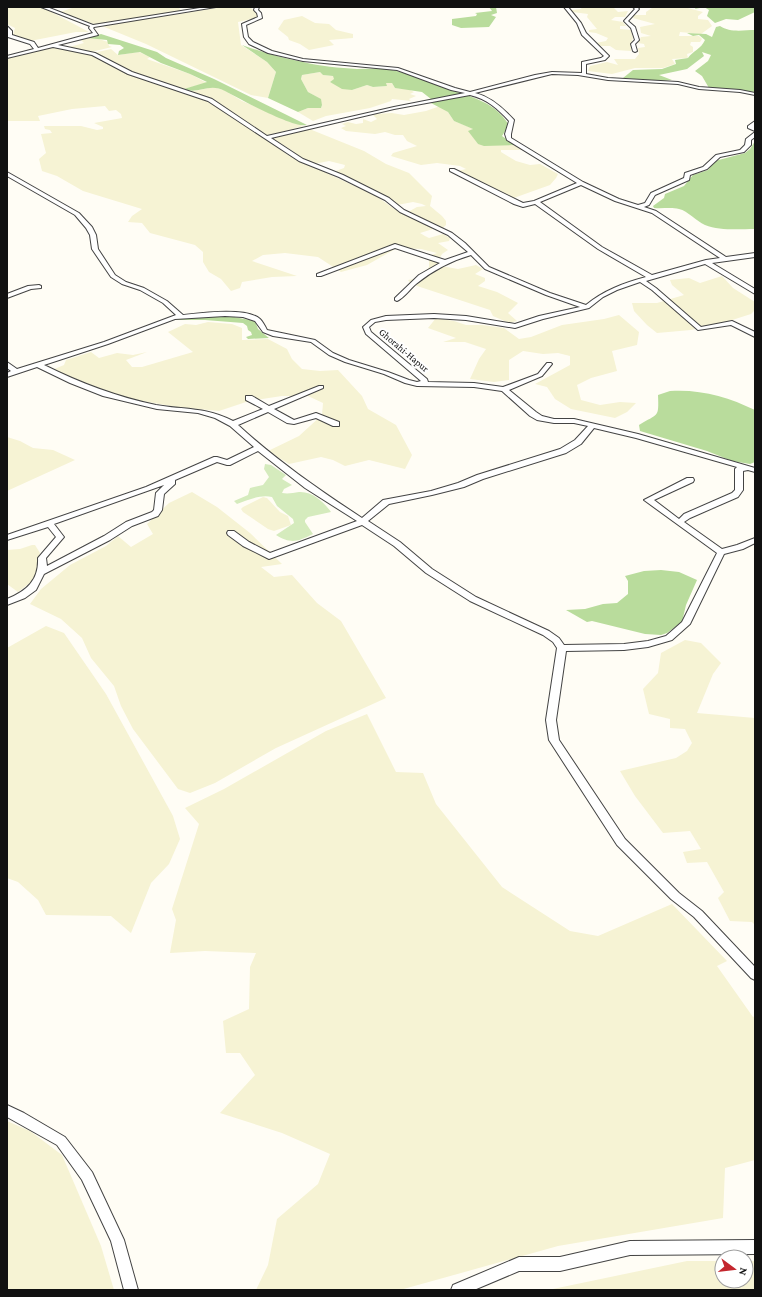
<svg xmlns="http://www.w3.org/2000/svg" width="762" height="1297" viewBox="0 0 762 1297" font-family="'Crimson Pro',serif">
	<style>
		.farmland { fill: #f6f3d4 }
		.green { fill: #d5ebbd }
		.forest { fill: #b9dc9c }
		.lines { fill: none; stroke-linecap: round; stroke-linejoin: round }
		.minor-casing { stroke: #444; stroke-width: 2 }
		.minor { fill: #fff; fill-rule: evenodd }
		.labels { text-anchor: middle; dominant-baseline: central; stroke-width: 4; stroke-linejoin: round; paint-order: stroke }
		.far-street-label { font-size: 10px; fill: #111; stroke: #fff }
	</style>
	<rect width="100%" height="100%" fill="#fffdf5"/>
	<!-- farmland -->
	<g class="farmland">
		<path d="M7,7h35l47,25h-13l-46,9 -17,-6 2,-7 -8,-4z"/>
		<path d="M75,7h103l3,3h4l-88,15 -37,-13z"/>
		<path d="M223,7h27l11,10 -23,5 3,23 26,17 9,10 -8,26 -17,-3 -105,-51 -44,-18z"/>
		<path d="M582,7h31l5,5 10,-1 -3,6h-10l-4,3 12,2 3,4h-6v3l11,1 2,8 -2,6v7l-15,-1 -6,-4h-9l-5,-3 10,-2 2,-3 -12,-5 -7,-1v-2l8,-1 -10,-12 1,-3 -16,-2v-2l9,-1z"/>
		<path d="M660,7h24l19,5 -5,4v3l10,1 4,6 -11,8 -21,-2 -1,4h20l3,3 -2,3h-9l-1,3 3,2v5l-6,2 1,4 -16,1 3,5 -12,4h-28l-23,6 -24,-3 2,-5 17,-4 11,3 -4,-6h21l4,-5 -1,-6 7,-1 -1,-3 -6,-1 3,-6 10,-1 -10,-3 -1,-6 15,-3 -22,-6 1,-3h12v-3l6,-4z"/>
		<path d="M302,16l13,7 14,1 7,6 17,4v4l-24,2 5,5 -25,5 -9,-6 -11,-4 -1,-3 -10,-8 6,-9z"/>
		<path d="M93,37l15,5 1,4 3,1 -21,5 -22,-5 15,-4 -3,-3z"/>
		<path d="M51,47l37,7 23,9 15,10 70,23 14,6 43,27 35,26 88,41 17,12 40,21 -13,4 5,3 4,2 14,-4 7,4 -1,3 -11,2 10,7 -6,4 -4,7 3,5 17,3 18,-4 7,4 -8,5 10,4v3l-7,5 19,6 21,11 -10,10 9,8 -8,2 -16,-7 -3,-6 -79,-26 -3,-4 18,-3v-6l3,-4v-11l8,-3 -16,-4 -24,-1 -30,17 -26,7 -23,-15 -33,-4 -22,2 -11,6 45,15 -25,1 -30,5 -2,6 -9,3 -10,-12 -12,-7 -6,-10v-10l-8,-7 -45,-12 -8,-10 -14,-1 4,-6 10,-7 -59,-18 -26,-15 -15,-5 -3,-12 7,-6 -5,-19 11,-1 -2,-3 -5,-1 -1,-3h37l16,4 6,-1v-2l-9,-4 28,-5 -1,-4 -5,-4 -7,1 -4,-5 -33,3 -34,7 2,5h-33v-62z"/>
		<path d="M111,49l7,6 21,-3 11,5 -3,2 43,15 17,9 -23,6 -10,-2 -35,-11 -46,-23z"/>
		<path d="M320,72l3,3 10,1 2,3 -5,3 22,8 15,-5 6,2 14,-1 -2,-3h7l3,5 13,1 6,3 -4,2 6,2 -7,3 2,2 -19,-2 -1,2 -21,7 -44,8 -13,5 -15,-9 10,-4h13l1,-3 -2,-6 -12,-7 -7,-13 1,-4z"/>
		<path d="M213,87l11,3 18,11 61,25 -35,10 -39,-25 -39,-19z"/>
		<path d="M440,106l8,6 6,9 20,8 -5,2 9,13 37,1 7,5h-21v2l15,9 14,4 10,-1 18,10 -2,4 -6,7 -39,14 -53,-28 8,-2 -6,-3 -23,-3 -16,2 -30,-9 2,-3 24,-7 -10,-5 -4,-6h-8l-10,-3 -10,2 -29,-3 -5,-3 5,-2 -4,-2 6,-2 8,2 7,-1v-4l8,3 6,-3 -4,-4 3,-1 16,-1 12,2 22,-4z"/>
		<path d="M307,128l57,23 22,13 23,9 23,23 -2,10 12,10 4,5v4l-4,4 -34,-17 9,-5 9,-1 -4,-2 -9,-2 -16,3 -9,-8 -55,-25 11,-4 1,-3 -16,-4 -15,3 -18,-9 -3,-4 -23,-14z"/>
		<path d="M722,276l11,12 22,14v8l-4,4 -22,7 -38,9 -34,3 -10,-8 -13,-14 -2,-8h25l27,-8 -12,-10 -2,-5 19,-2 11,5z"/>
		<path d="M619,315l20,17 -2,13 -25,6 5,20 -26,7 -14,7 4,15 19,5 20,-3 16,1 -9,9 -12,6 -44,-9 -16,-10 -8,-12 -12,-3 35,-19v-9l-12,-3 -15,1 -20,-3 -14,9v20l-15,2 -24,-3 9,-20 7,-10 -21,-7h-22l13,-4 -28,-10 8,-10 18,3 12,4h16l22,3 15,11 12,-2 31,-12 42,-6z"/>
		<path d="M208,322l24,2 10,4v12l26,-1 19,10 5,10 10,10 18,2 18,-1 24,26 6,13 28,16 16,30 -7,14 -36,-9 -24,6 -12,-6 -12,-3 -32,7 -21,-13 31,-15 23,-21 1,-12 -15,-7h-26l-33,5 -30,10 -42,-4 -52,-9 -73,-28 12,-5 2,-5 25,-8 8,6 18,-5 16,2 14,-3 -21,8 6,7h10l51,-15 -25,-20 17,-8 11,1z"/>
		<path d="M7,437l13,4 13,7 20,2 22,10 -68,31z"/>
		<path d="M192,492l25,15 33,26 32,31 -21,3 13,10 18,-2 25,28 24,18 45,77 -110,50 -61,35 -25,10 -12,-4 -45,-60 -12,-23 -7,-20 -23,-28 -9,-20 -21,-19 -31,-15 11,-15 29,-24 36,-19 12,-10 13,11 22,-13 -6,-10 22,-21z"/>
		<path d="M263,497l4,1 13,14 8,4 3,9 -17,6 -6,-2 -25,-17 -2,-3 2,-2z"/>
		<path d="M32,545h3l5,8 -3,10 2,6 -8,13 -13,10 -11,-8v-34l13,-1z"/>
		<path d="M46,626l18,7 42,61 67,122 7,23 -11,25 -18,19 -20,50 -20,-17 -65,-1 -8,-15 -20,-18 -11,-4v-230z"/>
		<path d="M685,640l16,3 20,20 -8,11 -16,39 58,5v207l-3,-3 -22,-1 -12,-23 6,-6 -17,-30 -20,1 -4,-11 18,-3 -11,-18 -27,2 -28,-37 -15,-25 56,-13 11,-7 5,-8 -7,-14 -15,-1v-9l-21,-5 -6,-25 15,-16 3,-20z"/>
		<path d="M367,714l29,58 27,1 13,31 66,83 68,44 28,5 74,-32 55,57 -10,5 36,51 2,-1v144l-30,8 -2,50 -165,28 -158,44h-144l12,-25 9,-46 41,-35 12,-30 -48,-21 -62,-20 35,-38 -15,-22h-14l-3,-32 26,-12 1,-42 6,-14 -51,-2 -35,2 6,-33 -4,-11 27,-85 -14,-16 39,-19 102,-58z"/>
		<path d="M7,1121l23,10 32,24 39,91 13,44h-107z"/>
		<path d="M687,1261h35v20h24v-20h9v29h-207z"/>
	</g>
	<!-- green -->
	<path class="green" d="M265,464l6,1 15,10 -4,4 10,6 -8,4 -2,4c6,1 11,0 17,-1 13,-1 25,10 32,20l-23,5 -3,3v2l8,12c-16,8 -22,10 -37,1l18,-12 -1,-4 -16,-13 -5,-9c-11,-3 -24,3 -35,7l-3,-3 14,-6 2,-7 13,-3 6,-8 -5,-8z"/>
	<!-- forest -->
	<g class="forest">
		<path d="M489,7h7l1,6 -6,2 5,2 -7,10 -28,1 -9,-3v-6l24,-3 1,-2 -2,-1 17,-2z"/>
		<path d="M696,7h59v5l-17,8 -12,-1 -11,4 -8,-7 2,-6 -5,-3 -9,2z"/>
		<path d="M720,26c10,7 24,4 35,4v62l-46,-4 -7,-12 -7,-5 13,-10 3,-6 -9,-3 2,4 -17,13 -28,6 13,5 -14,1 -35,-3 10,-8 29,-1 14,-5 -1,-4 13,-2c5,-7 13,-9 17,-18l-6,-5 -6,1 -6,-3 19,1 6,3 4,-10z"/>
		<path d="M101,34l56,18 9,6 48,21 93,46c-12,4 -69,-27 -82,-34 -16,-9 -27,4 -41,-2l23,-7 -17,-8 -29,-11 -21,-11 -22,3 1,-4 5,-3 -4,-3 -12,-1 -1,-4 -19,-2z"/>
		<path d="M242,45c20,7 39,13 61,17 17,4 37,6 54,7 10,0 20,-1 30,0 23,4 42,14 64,21 23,8 44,12 58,35l-7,11 13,9 -31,1 -6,-2 -10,-13 5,-2 -19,-8 -6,-9 -17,-9v-4l-9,-7 -27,-4 -3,-5h-6l1,3 -14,1 -6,-2 -15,5 -10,-1 -12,-7 4,-3 -1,-3 -10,-1 -3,-3 -18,3 -1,4 7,13 13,7 1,6 -1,3h-13l-10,4 -30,-14 8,-26 -9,-10z"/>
		<path d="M755,141v88c-15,0 -35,2 -50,-4 -9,-4 -17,-14 -26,-16 -8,-2 -17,0 -25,-1l-1,-2 11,-8 1,-4 19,-8 9,-11 15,-5 7,-9 30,-8 5,-4z"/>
		<path d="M210,316l24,1 21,4 3,8 11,9 -21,1 -2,-2 6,-2 -1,-3 -3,-2 -1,-4 -4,-3 -38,-3h-34z"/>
		<path d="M670,391c31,-2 58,6 85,19v52l-5,2 -18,-3 -25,-10 -67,-20 -1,-6c19,-12 20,-6 19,-30z"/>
		<path d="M661,570l18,2 18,8 -11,25 -4,17 -15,11 -6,2 -16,-1 -53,-13 -5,1 -21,-12 19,-1 18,-5 14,-1 11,-9v-13l-3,-5 19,-5z"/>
	</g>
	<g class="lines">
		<!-- minor casing -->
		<g class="minor-casing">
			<g id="minor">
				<path d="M41,7h6l46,18 113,-18h10l-122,20 -1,1 5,7 -40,10 37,8 37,19 80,27 55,37 127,-29 71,-14 -14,-3 -54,-20 -94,-9 -35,-8 -19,-9 -5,-7 -2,-13 16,-7 -1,-4 -3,-3 1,-3h4l-1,3 3,3 1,5 -16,7 2,12 5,5 19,9 31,8 95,9 57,20 15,4 65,-17 17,-3 30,1v-11l19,-4 3,-2 -22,-21 -5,-12 -13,-16h4l13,16 5,10 23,23 -4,4 -19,4v10l22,4 70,4 21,5 41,3 15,3v2l-15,-3 -41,-3 -21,-5 -70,-4 -30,-5 -26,-1 -77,19c16,4 28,15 39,27l-3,14v4l72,44 36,17 19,6 7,-2 6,-10 33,-15 1,-5 18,-6 13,-12 24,-5 5,-5 1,-6 9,-7v5l-4,3v5l-7,7 -24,5 -13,12 -17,6 -1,5 -34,15 -6,10 -5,2 12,4 70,46 29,-4v4l-43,6 43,26v5l-50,-30 -59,17 10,7 45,39 31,-6 23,11v5l-24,-12 -33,5 -46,-40 -12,-8 -23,8 -14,7 -14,11 -46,11 -28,9 -49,-8 -32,-2 -48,2 -11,2 -6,5 2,5 56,47 1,3 46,1 29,4 35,-13 9,-11h4l1,1 -10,12 -33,14 27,22 6,4 12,3h20l64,15 117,34v4l-7,-2 -5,1v19l-5,7 -48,21 -6,4 38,27 15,-4 18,-7v5l-12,6 -19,5 -34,70 -18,16 -24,7 -24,3 -58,1 -10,69 3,20 66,99 54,54 23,18 53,56v13l-4,-2 -57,-61 -23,-18 -54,-54 -68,-105 -3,-20 11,-72 -4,-6 -10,-7 -73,-34 -44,-28 -32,-27 -32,-21 -93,34 -26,-13 -15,-11 -1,-2 1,-2h6l15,11 21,11 87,-32 -52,-33 -47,-37 -28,14h-3l-10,-3 -42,18v4l-11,10 -2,16 -4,6 -26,10 -22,14 -66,34 -8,16 -11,8 -18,7v-6c20,-8 32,-19 31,-41l18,-21 -8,-10 -41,13v-5l139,-48 68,-30h3l10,3 27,-13 -24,-21 -15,-8 -17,-5 -41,-4 -54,-13 -33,-13 -33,-16 -30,10v-4l4,-2 -4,-3v-6l10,7 87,-27 72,-27 -13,-12 -23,-13 -18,-6 -11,-7 -19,-28 -2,-14 -4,-7 -11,-13 -68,-39v-4l72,41 13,14 4,8 2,14 17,26 11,7 18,6 23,13 16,14c18,-2 64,-8 77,4 3,3 5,7 7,11l48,10 18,13 16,7 39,12 21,8 8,2 4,-1 -55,-47 -3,-7 8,-7 15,-4 48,-2 32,2 49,8 24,-8 41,-9 -34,-12 -61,-26 -14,-14c-21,6 -39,16 -55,29 -6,5 -12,14 -19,17l-2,-1v-2l24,-23 21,-12 -45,-15 -74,28h-4v-2l78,-30 50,16 23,-8 -20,-17 -48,-23 -15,-12 -46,-23 -40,-16 -91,-60 -80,-27 -36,-19 -39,-8 -46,11v-2l27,-7 -4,-5 -22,-7 -1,-11 5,5v4l22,7 4,6 55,-15 -4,-5 1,-2zM470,95c17,4 28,14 39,26l-4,13 2,6 70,43 -43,18 -11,2 -69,-34h-4v2l64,33 9,3 12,-3 63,45 48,28c-22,6 -42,13 -60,28l-36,-12 -61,-26 -24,-24 -13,-10 -48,-23 -15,-12 -46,-23 -40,-16 -32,-21 123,-29zM581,185l34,16 37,12 68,45 -14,2 -54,15 -50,-28 -62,-45zM225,316l18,1 12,4 8,11 10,4 38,6 18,13 16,7 39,12 21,9 12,3 57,1 28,4 28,25 7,4 17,3h20l14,3 -13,14 -15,9 -83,26 -19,8 -27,8 -48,9 -21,18c-44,-29 -86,-58 -124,-93l30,-13 19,11 7,1 22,-6 17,8h6v-4l-23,-9 -22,7 -20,-11 49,-21v-2h-4l-50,20 -17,-10h-6v4l17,9 -30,12c-27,-14 -48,-11 -77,-16 -39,-8 -76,-22 -112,-40l64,-21 67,-25zM594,428l42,10 101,29 -2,2v21l-3,3 -48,21 -5,5 -25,-19 39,-18 1,-2 -1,-2h-6l-43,22 73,53 -35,69 -16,14 -18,5 -24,3 -60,1 -5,-7 -10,-7 -73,-34 -44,-28 -32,-27 -32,-21 21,-17 43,-9 32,-8 19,-8 83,-26 15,-9zM164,485l-8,8 -2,17 -2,2 -26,10 -22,14 -57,30 -1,-8 18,-21 -10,-13z"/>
				<path d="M633,7h4l2,2 -11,12 7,6 4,13 -4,4 2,7 -2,1 -2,-1 -2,-7 4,-4 -4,-12 -7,-7 11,-12z"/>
				<path d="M755,121l-1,6 1,4 -7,-3v-2z"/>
				<path d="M39,285l2,1v2l-10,1 -24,9v-4l21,-8z"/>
				<path d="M7,1105l17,8 41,24 27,35 32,68 14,50h-14l-13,-49 -29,-61 -25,-35 -50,-28z"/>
				<path d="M755,1240v14l-125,1 -70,16h-41l-45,19h-23l2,-5 66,-28h41l70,-16z"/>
			</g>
		</g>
		<!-- minor -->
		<use href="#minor" class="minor"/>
	</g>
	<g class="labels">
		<!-- far-street labels -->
		<g class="far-street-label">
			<text transform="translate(404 350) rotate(40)">Ghorahi-Hapur</text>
		</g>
	</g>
	<!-- border -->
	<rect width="762" height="1297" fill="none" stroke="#111111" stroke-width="16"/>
	<!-- north arrow -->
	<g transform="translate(734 1269) rotate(105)"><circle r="19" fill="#ffffff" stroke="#a0a0a0"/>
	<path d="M0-3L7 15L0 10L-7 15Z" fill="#c4262e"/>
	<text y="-6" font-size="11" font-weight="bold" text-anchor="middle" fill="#111111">N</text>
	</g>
</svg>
